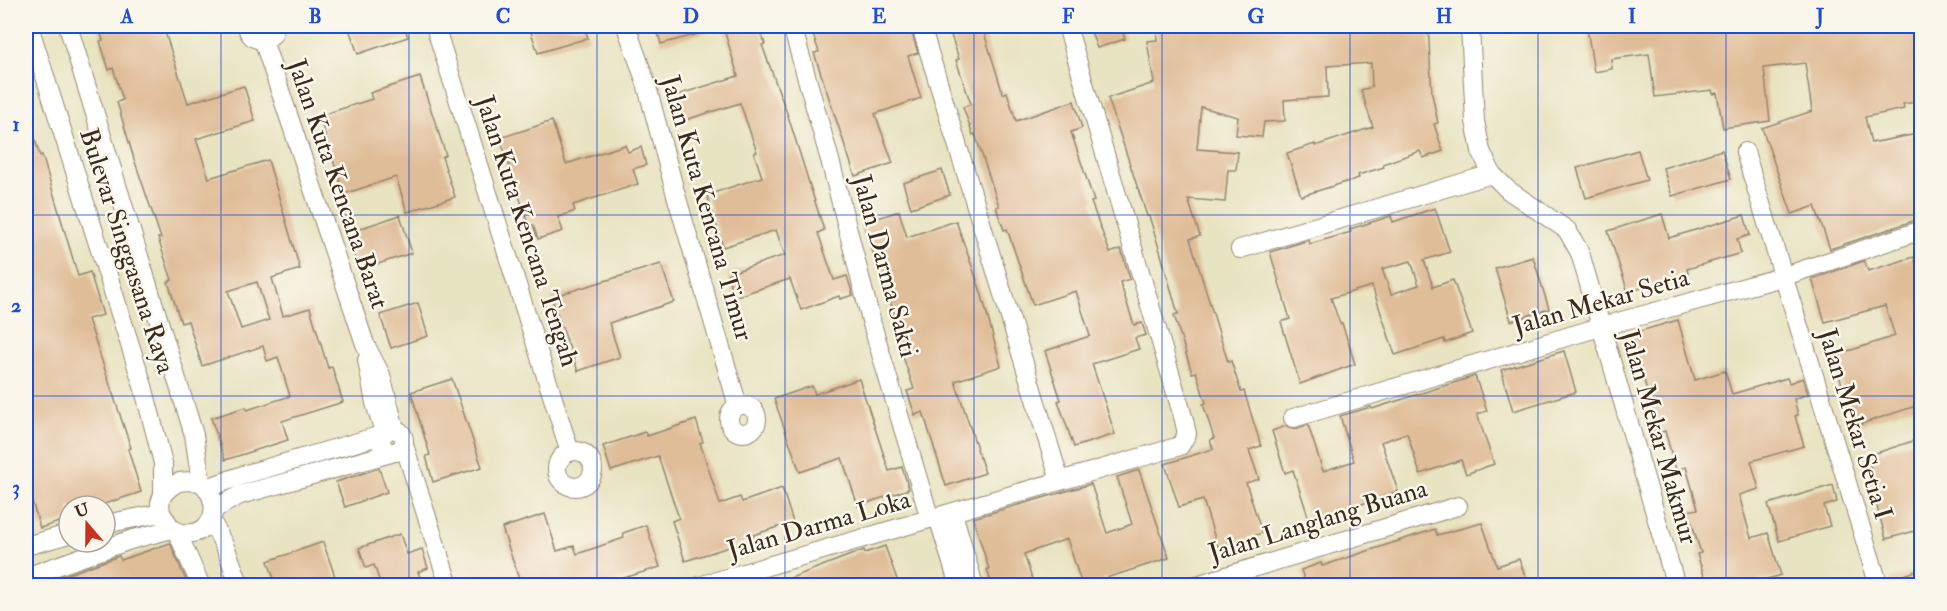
<svg xmlns="http://www.w3.org/2000/svg" width="1947" height="611" viewBox="0 0 1947 611" font-family="'IM FELL Double Pica',serif">
	<style>
		.building { fill: #e0bd99; fill-rule: evenodd }
		.lines { fill: none; stroke-linecap: round; stroke-linejoin: round }
		.street-casing { stroke: #928670; stroke-width: 20 }
		.street { stroke: #fff; stroke-width: 18 }
		.grid { fill: none; stroke: #1d4ed8; stroke-width: 1.5; stroke-opacity: 0.55 }
		.labels { text-anchor: middle; dominant-baseline: central; stroke-width: 5; stroke-linejoin: round; paint-order: stroke }
		.street-label { font-size: 26px; fill: #3b2a1e; stroke: #fbf7ec }
		.neatline { fill: none; stroke: #1d4ed8; stroke-width: 2 }
		.grid-label { font-size: 20px; text-anchor: middle; font-weight: bold; fill: #1d4ed8 }
	</style>
	<rect width="100%" height="100%" fill="#fbf7ec"/>
	<filter id="ink" filterUnits="userSpaceOnUse"><feTurbulence type="fractalNoise" baseFrequency=".0167" numOctaves="2"/><feDisplacementMap in="SourceGraphic" scale="12" xChannelSelector="R" yChannelSelector="G"/><feConvolveMatrix kernelMatrix="1 2 1 2 8 2 1 2 1" color-interpolation-filters="sRGB"/></filter>
	<filter id="wash" filterUnits="userSpaceOnUse"><feTurbulence type="fractalNoise" baseFrequency=".008" numOctaves="4" result="noise"/><feDisplacementMap in="SourceGraphic" scale="24" xChannelSelector="R" yChannelSelector="G"/><feGaussianBlur stdDeviation="1.35" result="paint"/><feColorMatrix in="noise" values="0 0 0 0 0 0 0 0 0 0 0 0 0 0 0 0 0 1.4 0 .05"/><feComposite in="paint" operator="in"/></filter>
	<g filter="url(#wash)">
		<rect width="100%" height="100%" fill="#e8e3c1"/>
		<g id="blocks">
			<!-- building -->
			<g class="building">
				<path d="M98,26h65l25,77 56,-17 11,35 -59,18 13,39 59,-18 32,109 -28,9 11,38 27,-8 18,60 4,-1 11,35 -61,19 6,19 -63,20 -14,-42 35,-11 1,3 43,-14 -12,-39 -11,4 -4,-15 -61,20 -14,-45 -7,2 -13,-41 4,-2 -14,-42h3l-27,-79 -17,-57 6,-2 -10,-32 -4,2 -9,-29 3,-1zM257,282l12,38 -28,9 -13,-38z"/>
				<path d="M348,26h56l4,11 -50,17z"/>
				<path d="M529,26h55l4,12 -50,15z"/>
				<path d="M656,26h57v4l-52,14z"/>
				<path d="M723,26h36l6,18 -3,1 26,71 36,114 -6,3 16,47 13,-4 6,19 -13,4 -1,-3 -38,14 -11,-31 -56,18 -7,-23 58,-19 -9,-25 -53,17 -16,-52 55,-18 -8,-24 3,-1 -17,-49 -55,17 -8,-25 61,-19z"/>
				<path d="M810,26h100l8,27 -10,3 13,42 -46,16 18,49 -38,13 -41,-123 5,-1z"/>
				<path d="M948,26h34l21,68 4,-2 9,29 58,-20 8,27 -11,4 23,69 -3,1 19,51 11,-4 9,30 -10,3 14,43 8,-2 4,12 -11,3 4,11 -47,15 23,70 -41,13 -16,-46 3,-1 -16,-49 45,-15 -14,-45 -43,14 -26,-76 -3,1 -8,-23 3,-1 -24,-72 -2,1 -10,-28 8,-3 -15,-44 3,-1z"/>
				<path d="M1089,26h32l4,13 -28,9z"/>
				<path d="M1156,26h187l1,1 84,-1 4,68 6,29 -4,1 9,27 -20,7 -3,-7 -37,13 1,3 -26,8 1,3 -58,18 -14,-43 28,-9v2l58,-19 -12,-37 11,-3 -1,-24 -44,3 1,31 -44,3 1,21 -21,1 -2,15 -26,-2 2,-18 -37,-10 -4,42 41,3 -2,18h-8l-3,32 -37,-3 12,37 -10,3 38,123 3,-1 10,31 3,-1 17,55 -12,4 10,29 -13,4 16,50 -44,15 -15,-48 -24,7 -14,-43 48,-15 -3,-9 4,-2 -11,-34 3,-1 -10,-31 -4,1 -18,-58 4,-1 -18,-63 -11,-35h-2l-39,-118 46,-15 -7,-42 10,-1z"/>
				<path d="M1602,26h314l6,33v42l-19,3 1,5 -39,8 6,26 51,-10v85l-92,31 -15,-43 -23,8 -30,-86 50,-17 -7,-48 -41,5 6,53 -47,7 -6,-35 -4,1 -1,-4 -57,7 -6,-43 -38,5 1,10 -18,3 -7,-44z"/>
				<path d="M420,77l26,78 -4,2 13,40 -48,15 -11,-35 -52,17 -25,-78 53,-17 -2,-6z"/>
				<path d="M26,120h3l11,36 2,-1 36,121 12,-4 13,43 -15,4 43,129 -3,1 13,43 -43,14h-29v13l-29,9 -9,-30 -3,1 -2,-8z"/>
				<path d="M552,121l14,43 59,-19 3,7 13,-5 5,18 -13,4 5,15 -65,21 2,6 -17,6 5,14 -25,8 -5,-14 -4,1 -29,-88z"/>
				<path d="M1638,150l9,30 -61,18 -9,-30z"/>
				<path d="M1722,150l9,29 -59,17 -9,-28z"/>
				<path d="M942,170l8,25 -39,13 -8,-25z"/>
				<path d="M1435,208l15,44 -26,8 9,27 20,-7 19,53 -27,10 -1,-4 -49,16 -23,-69 -41,12 9,26 2,-1 13,41 -55,20 -19,-62 9,-3 -20,-67 39,-12 1,4 41,-12 -1,-3 41,-13 2,6zM1411,261l8,24 -28,9 -9,-25z"/>
				<path d="M899,211l8,26 49,-16 25,71 20,74 -46,15 30,92 -39,13 -23,-74 -8,3 -8,-24 7,-2 -16,-47 3,-1 -8,-24 2,-1 -32,-93z"/>
				<path d="M1662,214l7,24 75,-23 6,20 -13,4 4,14 -54,16 1,5 -60,18 -20,-61z"/>
				<path d="M400,215l12,38 -53,17 -12,-37z"/>
				<path d="M1533,257l16,52 -38,12 -16,-53z"/>
				<path d="M1914,257l8,24v123l-64,21 -9,-29 -3,1 -13,-41 62,-20 -10,-30 -60,16 -13,-43 52,-18 4,10z"/>
				<path d="M661,264l13,38 -65,21 11,34 -42,14 -27,-74z"/>
				<path d="M418,303l10,33 -37,12 -11,-33z"/>
				<path d="M1678,320l17,60 30,-9 7,23 55,-16 2,5 14,-5 5,16 -14,5 4,16 -3,1 9,30 -53,15 8,28 -20,6 12,43 17,-5 13,42 -34,10h-40l-10,-31 4,-1 -13,-42 10,-2 -12,-42 -10,3 -11,-39 -10,3 -11,-39 4,-1 -18,-60z"/>
				<path d="M1564,351l12,41 -63,19 -12,-41z"/>
				<path d="M1475,376l12,35 -10,3 17,50 -28,10 -5,-14 -41,14 -13,-41 -26,9 17,49 -66,24 -1,-3 -22,7 -16,-49 -8,3 -13,-42 14,-5 10,3 12,-4 15,46 31,-10 -14,-45 31,-9 1,2z"/>
				<path d="M452,379l30,88 -49,15 -7,-26 4,-1 -19,-63z"/>
				<path d="M859,379l30,92 13,-4 7,22 -51,17 -16,-48 -42,14 -26,-73 38,-13 3,8z"/>
				<path d="M696,420l7,22 -3,1 20,61 20,-7 2,5 40,-14 11,34 -40,13 1,4 -69,22 -13,-40 7,-3 -21,-62 -47,15 -8,-25 42,-14 2,4z"/>
				<path d="M1922,438v91l-36,10 -10,-36 5,-1 -14,-46z"/>
				<path d="M379,468l8,24 -42,15 -9,-25z"/>
				<path d="M1139,470l30,88 -66,21 1,3 -10,3h-12l-15,-46 -43,15 10,31h-42l-5,-15 2,-1 -16,-51 118,-34 16,49 25,-9 -15,-47z"/>
				<path d="M1833,485l4,17 -13,4 6,20 -51,15 -11,-37z"/>
				<path d="M545,514l12,37 17,-5 3,8 47,-16 -1,-5 23,-8 14,42 -59,18h-80l-19,-57z"/>
				<path d="M1482,523l15,43 22,-7 9,26h-222l-5,-15 20,-7 1,3 113,-37 2,6z"/>
				<path d="M400,534l7,20 15,-5 6,19 -10,4 5,13h-42l-7,-20 -8,3 -7,-20z"/>
				<path d="M323,542l15,43h-62l-8,-24z"/>
				<path d="M170,543l18,42h-147l-1,-1 79,-28 2,4z"/>
				<path d="M885,546l14,39h-124v-1l89,-34 1,3z"/>
				<path d="M1922,569v16h-32l-1,-5z"/>
			</g>
		</g>
	</g>
	<g filter="url(#ink)">
		<use href="#blocks" fill-opacity="0" stroke="#928670" stroke-width="1.5"/>
		<g class="lines">
			<!-- street casing -->
			<g class="street-casing">
				<g id="street">
					<path d="M29,26l114,360 20,77v31l-3,9 1,10 11,16c32,17 58,-19 29,-47 -19,-2 -25,-2 -38,12"/>
					<path d="M68,26l126,409 7,47"/>
					<path d="M247,26c2,14 16,18 26,8l1,-8"/>
					<path d="M435,26l135,426"/>
					<path d="M626,26l20,57 30,112 62,211"/>
					<path d="M792,26l38,134 42,164 58,195"/>
					<path d="M921,26l139,455"/>
					<path d="M1470,26l5,95 6,30 11,23 16,16 59,40 13,23 96,333"/>
					<path d="M263,40l102,304 16,31 14,54"/>
					<path d="M1745,152l134,434"/>
					<path d="M1240,249l252,-75"/>
					<path d="M367,360l8,43 9,29"/>
					<circle cx="743" cy="419" r="14"/>
					<path d="M1293,418l307,-91 182,-50 140,-47"/>
					<path d="M404,445l45,141"/>
					<circle cx="575" cy="469" r="18"/>
					<path d="M207,488l36,-13 139,-40 9,-6c10,0 14,7 13,16l-7,7h-10l-6,-8 1,-9"/>
					<path d="M214,509l26,-14 151,-42"/>
					<path d="M953,513l21,73"/>
					<path d="M938,517l21,69"/>
					<path d="M211,520l15,29 14,37"/>
					<path d="M105,524l56,-11"/>
					<path d="M177,532l24,54"/>
					<path d="M26,546l43,-12"/>
					<path d="M26,577l104,-37 42,-11"/>
					<path d="M699,586l481,-140 7,-12 -3,-14 -117,-394"/>
					<path d="M1193,586l265,-80"/>
				</g>
			</g>
			<!-- street -->
			<use href="#street" class="street"/>
		</g>
	</g>
	<!-- grid -->
	<path class="grid" d="M221,26v560M409,26v560M597,26v560M785,26v560M974,26v560M1162,26v560M1350,26v560M1538,26v560M1726,26v560M26,215h1896M26,396h1896"/>
	<g class="labels">
		<!-- street labels -->
		<g class="street-label">
			<text transform="translate(338 184) rotate(71)">Jalan Kuta Kencana Barat</text>
			<text transform="translate(707 208) rotate(74)">Jalan Kuta Kencana Timur</text>
			<text transform="translate(527 231) rotate(72)">Jalan Kuta Kencana Tengah</text>
			<text transform="translate(127 251) rotate(72)">Bulevar Singgasana Raya</text>
			<text transform="translate(885 266) rotate(75)">Jalan Darma Sakti</text>
			<text transform="translate(1601 302) rotate(-16)">Jalan Mekar Setia</text>
			<text transform="translate(1855 424) rotate(73)">Jalan Mekar Setia I</text>
			<text transform="translate(1659 437) rotate(74)">Jalan Mekar Makmur</text>
			<text transform="translate(1318 521) rotate(-17)">Jalan Langlang Buana</text>
			<text transform="translate(819 525) rotate(-16)">Jalan Darma Loka</text>
		</g>
	</g>
	<!-- margin -->
	<rect width="1947" height="611" fill="none" stroke="#fbf7ec" stroke-width="66"/>
	<!-- north arrow -->
	<g transform="translate(87 524) rotate(340)"><circle r="28" fill="#fbf7ec" stroke="#aea59a" stroke-width="1.5"/>
	<path d="M0-4.5L10 22L0 15L-10 22Z" fill="#c8321e"/>
	<text y="-9" font-size="16" font-weight="bold" text-anchor="middle" fill="#3b2a1e">U</text>
	</g>
	<rect x="33" y="33" width="1881" height="545" class="neatline"/>
	<g class="grid-label">
		<text x="127" y="23">A</text>
		<text x="315" y="23">B</text>
		<text x="503" y="23">C</text>
		<text x="691" y="23">D</text>
		<text x="879" y="23">E</text>
		<text x="1068" y="23">F</text>
		<text x="1256" y="23">G</text>
		<text x="1444" y="23">H</text>
		<text x="1632" y="23">I</text>
		<text x="1820" y="23">J</text>
		<text x="16" y="131">1</text>
		<text x="16" y="312">2</text>
		<text x="16" y="494">3</text>
	</g>
</svg>
